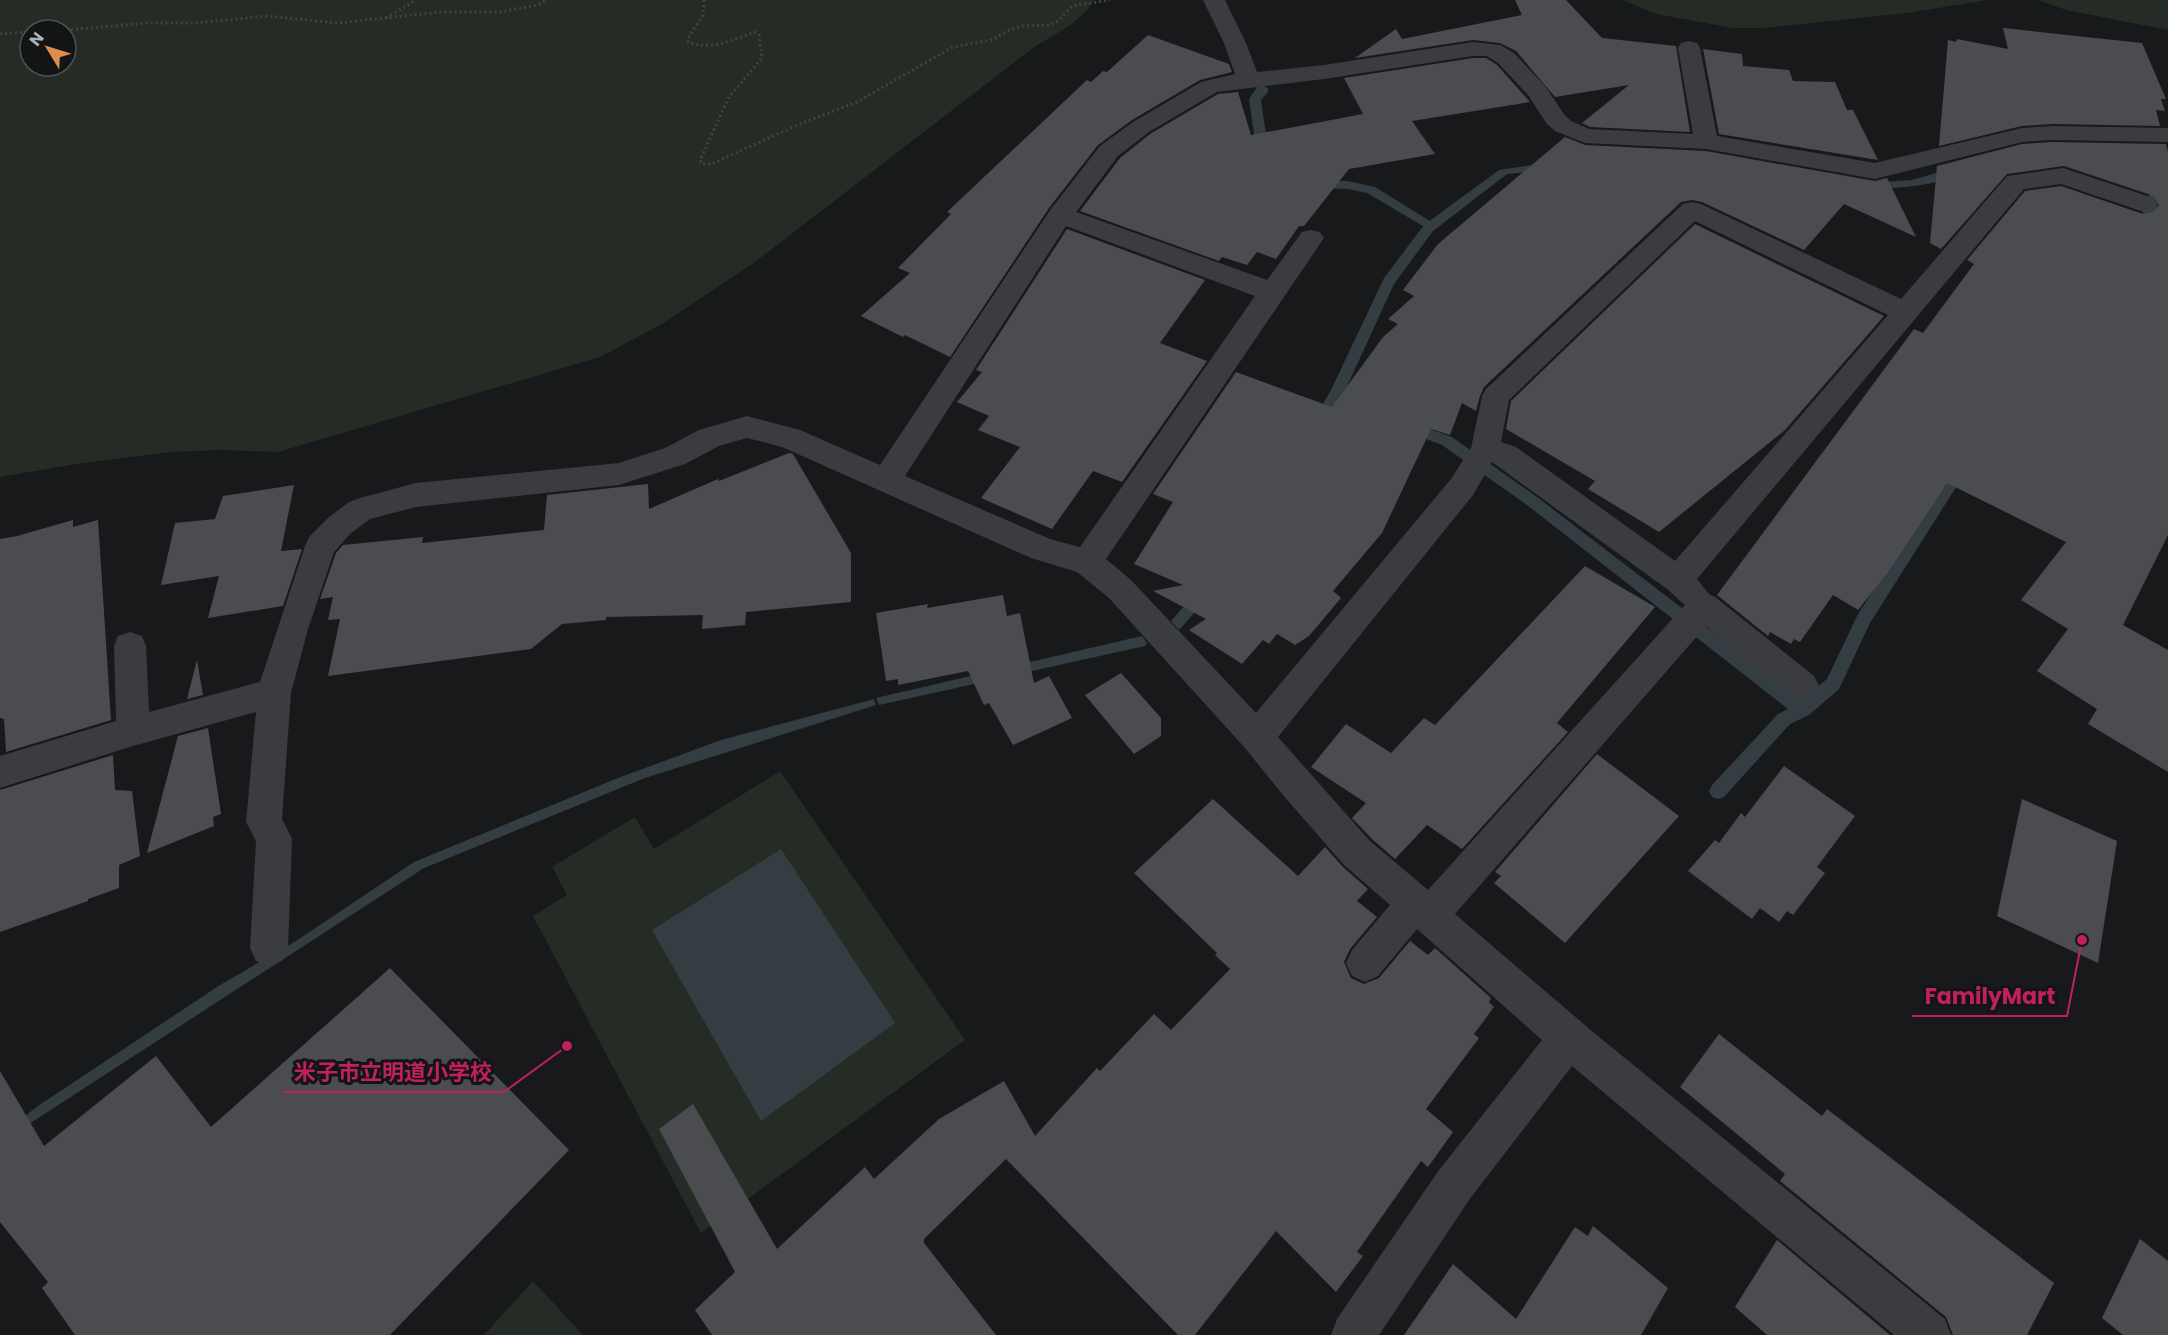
<svg xmlns="http://www.w3.org/2000/svg" width="2168" height="1335" viewBox="0 0 2168 1335" font-family="Poppins,'Noto Sans JP',sans-serif">
	<style>
		.green { fill: #252c25; fill-rule: evenodd }
		.water { fill: #343e42 }
		.lines { fill: none; stroke-linecap: round; stroke-linejoin: round }
		.stream { fill: #343e42; fill-rule: evenodd }
		.building { fill: #4b4c4f }
		.path { stroke: #404346; stroke-width: 3; stroke-dasharray: 2 3; stroke-linecap: butt }
		.minor { fill: #3a3c3f; fill-rule: evenodd }
		.leader { fill: none; stroke: #c12060; stroke-width: 2 }
		.callout-dot { fill: #c12060; stroke: #131415; stroke-width: 2 }
		.callout-label { font-size: 22px; text-anchor: middle; font-weight: bold; fill: #c12060; stroke: #131415; stroke-width: 6; stroke-linejoin: round; paint-order: stroke }
	</style>
	<rect width="100%" height="100%" fill="#18191a"/>
	<!-- green -->
	<g class="green">
		<path d="M0,0h1094c-12,22 -41,35 -61,48l-278,214 -93,62 -62,33 -322,95 -56,-2 -52,2 -94,12 -76,13zM30,30h36v36h-36z"/>
		<path d="M1623,0h365l-81,13 -143,15h-31l-77,-14z"/>
		<path d="M2038,0h130v30l-102,-20z"/>
		<path d="M780,771l185,269 -264,193 -168,-317 34,-21 -15,-28 83,-50 19,32z"/>
		<path d="M533,1281l50,54h-99z"/>
	</g>
	<!-- water -->
	<g class="water">
		<path d="M2127,149l41,2v7l-38,-4 -180,24c-28,9 -53,10 -82,11l-304,-20 -57,5 -74,57 -39,53 -51,111 -86,148 -78,87 -8,-9 74,-84 86,-147 53,-112 40,-53 75,-55 53,-8 330,20 30,-2 42,-12z"/>
		<path d="M1142,636l5,7 -2,3 -266,59 -3,-7z"/>
		<path d="M874,699l2,6 -231,73 -221,90 -392,254 -32,24v-11l38,-29 182,-121 76,-44 118,-79 204,-84 103,-38z"/>
		<path d="M781,849l114,174 -134,98 -109,-191z"/>
	</g>
	<g class="lines">
		<!-- stream -->
		<g class="stream">
			<path d="M1262,85l6,3v4l-7,8 8,55 -6,4 -6,-4 -8,-56 9,-13z"/>
			<path d="M2168,155v21l-21,58 -1,3h-10l-1,-3 27,-75z"/>
			<path d="M1315,181h33l27,6 63,39 -2,3h-8l-61,-36 -19,-4 -37,-1 -2,-3 2,-3z"/>
			<path d="M1407,421l45,16 85,60 265,203 25,-21 31,-65 100,-153h10l2,4 -100,158 -31,66 -30,26 -19,9 -66,73 -6,2 -6,-2 -3,-6 3,-6 66,-71 10,-5 -261,-204 -85,-60 -40,-15 -2,-4z"/>
		</g>
	</g>
	<!-- building -->
	<g class="building">
		<path d="M1515,0h51l36,38 74,8 14,86 -100,-5 -8,-4 47,-38 -74,12 -39,-46 -16,-8 -27,-3 -118,18 41,-29 6,10 120,-24z"/>
		<path d="M2003,28l139,15 24,56h-5l4,12 -9,-1 4,16 -107,-2 -31,2 -83,20 9,-106 8,2 1,-3 51,10z"/>
		<path d="M1148,35l81,29 3,8 -32,8 -68,40 -34,25 -49,63 -99,149 -45,-22 -2,2 -42,-21 49,-43 -12,-5 53,-54 -4,-2 140,-132 4,2 12,-11 4,1z"/>
		<path d="M1703,49l39,5 1,12 46,4 4,11 42,1 12,28h6l25,50 -159,-26z"/>
		<path d="M1473,58h13l11,7 33,37 -118,19 23,33 -86,15 -45,57h-5l-23,33 -19,-7 -10,13 -25,-8 -3,4 -139,-50 40,-53 30,-24 68,-40 20,-2 13,43 112,-21 -19,-36z"/>
		<path d="M1565,137l20,8 121,6 169,30 12,-3 29,59 -72,-33 -40,46 -102,-48 -10,-2 -11,2 -197,185 -4,9 -4,15 -14,-8 -12,32 -19,-6 -49,104 -49,58 8,7 -32,38 -14,9 -18,-11 -8,10 -6,-4 -21,24 -53,-34 17,-11 -53,-28 30,-6 -49,-21 39,-62 -20,-8 83,-122 96,35 51,-70 15,-13 -10,-5 26,-23 -11,-6 35,-46z"/>
		<path d="M2053,142l113,2 2,8v383l-45,90 45,25v122l-80,-48 9,-15 -60,-38 31,-42 -47,-29 45,-58 -119,-59 -58,88 -31,39 -25,-15 -33,47 -6,-3 -3,5 -21,-12 -2,4 -51,-41 197,-266 9,4 51,-69 -7,-4 58,-69 36,-5 82,28 10,-2 6,-7 -5,-9 -90,-30 -57,8 -66,75 -11,-6 7,-77 85,-22z"/>
		<path d="M1695,224l189,92 -99,114 -126,102 -71,-43 7,-8 -89,-52 5,-28z"/>
		<path d="M1067,229l138,51 -45,63 47,18 -85,121 -29,-11 -41,58 -71,-31 39,-51 -42,-17 11,-14 -32,-14 25,-30 -6,-2z"/>
		<path d="M789,453l4,1 58,99v49l-105,10 -1,13 -43,4 1,-14 -97,2v3l-44,4 -31,25 -203,27 12,-57 -12,1 5,-23 -13,2 16,-46 7,-8 80,-8 -1,6 122,-13 3,-35 101,-11 1,25 69,-30 1,2z"/>
		<path d="M294,485l-13,66 21,-2 -19,57 -75,12 11,-42 -58,9 14,-62 40,-4 8,-23z"/>
		<path d="M73,520v7l25,-7 13,200 -105,32 -2,-33 -4,-1v-179l17,-3z"/>
		<path d="M1585,566l70,41 -98,116 11,9 -106,117 -35,-24 -32,34 -23,-20 -20,-21 14,-15 -55,-36 35,-43 45,29 33,-35 11,7z"/>
		<path d="M1003,595l4,21 13,-3 14,70 15,-7 23,42 -59,27 -24,-42 -5,2 -16,-34 -70,14v-6l-12,2 -10,-68 52,-9 -1,4z"/>
		<path d="M197,660l6,35 -16,4z"/>
		<path d="M1121,673l40,45v18l-27,18 -49,-59z"/>
		<path d="M208,728l13,86 -8,3 1,9 -67,27 31,-117z"/>
		<path d="M1597,754l82,62 -114,127 -71,-60 7,-7 -6,-4z"/>
		<path d="M113,755l2,35 17,1 8,65 -21,9v23l-31,11v2l-88,31v-142z"/>
		<path d="M1784,766l71,50 -38,51 8,6 -32,42 -6,-4 -8,11 -19,-14 -8,11 -64,-48 27,-31 4,3 22,-30 4,4z"/>
		<path d="M1213,799l85,77 27,-29 18,20 25,22 -11,12 20,16 -27,32 -6,13 7,16 13,6 15,-6 31,-37 18,14 7,-7 56,50 -2,4 5,5 -20,27 5,4 -53,71 27,23 -25,35 -7,-6 -64,91 6,4 -27,36 -60,-61 -81,104h-17l-172,-176 -82,80v4l72,92h-284l-17,-25 40,-38 -76,-143 34,-25 84,145 88,-82 9,12 65,-60 65,-38 31,55 62,-68 3,3 54,-57 17,16 59,-61 -15,-14 2,-2 -83,-80z"/>
		<path d="M2022,799l95,42 -19,122 -101,-47z"/>
		<path d="M390,968l179,182 -179,185h-315l-33,-47 6,-6 -48,-60v-151l44,75 112,-90 55,71z"/>
		<path d="M1719,1034l103,82 5,-7 227,174 -27,52h-74l-7,-18 -166,-136 5,-7 -105,-87z"/>
		<path d="M1593,1226l75,62 -27,47h-237l49,-71 63,55 59,-92 13,9z"/>
		<path d="M2140,1239l28,22v74h-45l-21,-17z"/>
		<path d="M1777,1240l113,95h-123l-32,-28z"/>
	</g>
	<g class="lines">
		<!-- path -->
		<g class="path">
			<path d="M704,0l-1,15 -15,23v4c23,9 45,-2 66,-10l5,3 3,23 -33,39 -29,63 2,4h9l89,-40 57,-22 96,-55 39,-7 15,-9 15,-5 27,-1 9,-4 14,-15 38,-6"/>
			<path d="M386,18l30,-18"/>
			<path d="M66,30l81,-7h49l72,-7 69,7 104,-11h60l36,-7 10,-5"/>
			<path d="M0,34l30,-2"/>
		</g>
		<!-- minor -->
		<path class="minor" d="M1203,0h22l21,43 11,29 67,-7 149,-23 27,3 14,8 31,33 19,28 7,7 18,8 104,5 -15,-86 3,-5 8,-2 8,2 3,5 17,88 158,27 147,-35 31,-2 115,2v14l-115,-2 -31,2 -147,37 -169,-30 -121,-6 -30,-12 -8,-7 -19,-29 -30,-32 -11,-7h-14l-149,23 -107,13 -68,40 -31,24 -42,56 191,68 35,-48 9,-2 9,2 4,6 -218,321 25,21 125,133 195,-234 20,-31 11,-52 4,-7 197,-185 9,-2 9,2 200,95 106,-123 56,-8 90,30 4,6 -4,6 -9,2 -83,-28 -37,5 -327,390 12,15 6,3 99,79 5,10 -5,10 -12,4 -12,-4 -84,-70 -251,288 138,118 352,287 6,16h-57l-322,-269 -103,134 -90,135h-48l6,-16 102,-149 103,-130 -125,-111 -39,47 -13,6 -13,-6 -6,-13 6,-13 38,-45 -46,-40 -61,-70 -38,-47 -136,-150 -32,-26 -46,-14 -249,-111 -35,-9 -28,8 -34,18 -66,21 -203,22 -46,12 -20,15 -16,18 -26,77 -17,64 -9,126 10,20 -4,109 -6,13 -13,5 -13,-5 -6,-13 6,-107 -10,-19 10,-110 -123,34 -133,42v-32l116,-35 -2,-75 4,-10 12,-4 12,4 4,10 3,66 111,-30 45,-136 4,-9 19,-19 21,-16 11,-4 56,-15 203,-20 46,-15 34,-18 48,-14 53,14 80,35 171,-256 49,-63 33,-24 68,-40 34,-8 -11,-31zM1695,221l193,94 -213,246 -159,-114 -15,-5 8,-42zM1066,226l189,70 -175,251 -30,-8 -145,-63zM1492,462l175,127 18,16 -257,285 -58,-49 -92,-104 195,-242z"/>
	</g>
	<!-- callouts -->
	<path class="leader" d="M2082 940L2067 1016H1912M567 1046L504 1092H282"/>
	<g class="callout-dot">
		<circle cx="2082" cy="940" r="6"/>
		<circle cx="567" cy="1046" r="6"/>
	</g>
	<g class="callout-label">
		<text x="1990" y="1004">FamilyMart</text>
		<text x="393" y="1080">米子市立明道小学校</text>
	</g>
	<!-- north arrow -->
	<g transform="translate(48 48) rotate(308)"><circle r="28" fill="#131415" stroke="#505456" stroke-width="1.5"/>
	<path d="M0-4.5L10 22L0 15L-10 22Z" fill="#dd8e4e"/>
	<text y="-9" font-size="16" font-weight="bold" text-anchor="middle" fill="#acb3b8">N</text>
	</g>
</svg>
